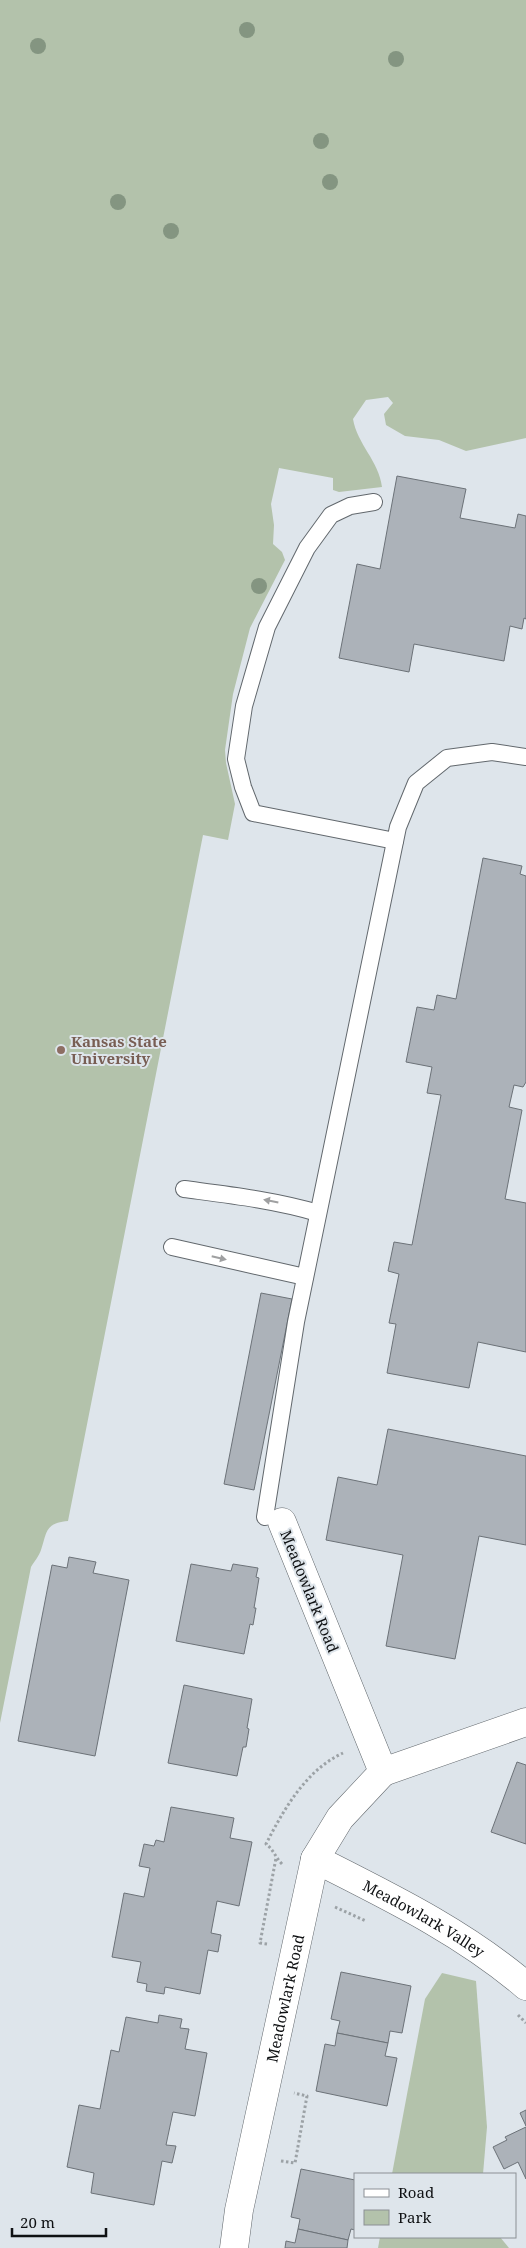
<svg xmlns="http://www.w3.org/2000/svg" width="526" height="2248" viewBox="0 0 526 2248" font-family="'Noto Serif',serif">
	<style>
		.green { fill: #b3c2ab }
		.building { fill: #acb2b9; stroke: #6c7278 }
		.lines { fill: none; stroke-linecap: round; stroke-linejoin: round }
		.service-casing { stroke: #62686d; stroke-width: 18 }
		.minor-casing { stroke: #62686d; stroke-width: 29 }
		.path { stroke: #9ca2a6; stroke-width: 3; stroke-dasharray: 2.5 2.5; stroke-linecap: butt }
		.service { stroke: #fff; stroke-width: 16 }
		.minor { stroke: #fff; stroke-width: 28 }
		.tree { fill: #849581 }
		.oneway { fill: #9fa0a1 }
		.education-dot { fill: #8d6e63; stroke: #dee5eb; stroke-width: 2 }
		.labels { text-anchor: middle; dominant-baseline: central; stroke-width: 4; stroke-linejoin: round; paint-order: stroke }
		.education-label { font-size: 15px; font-weight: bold; fill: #785e54; stroke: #dee5eb; text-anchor: start }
		.street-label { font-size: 15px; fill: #0f1113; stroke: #dee5eb }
	</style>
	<rect width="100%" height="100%" fill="#dee5eb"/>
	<!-- green -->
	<g class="green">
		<path d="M0,0h526v438l-60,13 -27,-11 -34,-4 -19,-11 -2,-11 9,-11 -5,-6 -22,3 -13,19c4,25 26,42 29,68l-43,5 -6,-2v-12l-54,-10 -8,36 3,21 -1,19 9,8 3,8 -35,68 -17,66 -8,56 1,13 9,41 -7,36 -25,-5 -135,686c-23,2 -21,11 -27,29 -2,6 -7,12 -10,17l-31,156z"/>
		<path d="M442,1973l34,8 11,146 -4,47h-91l33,-175z"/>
		<path d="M380,2237h120l9,11h-131z"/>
	</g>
	<!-- building -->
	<g class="building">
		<path d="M397,476l69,13 -6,29 55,10 3,-14 8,2v103l-2,-1 -2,11 -12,-3 -6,35 -90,-17 -5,28 -70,-14 18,-94 23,5z"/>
		<path d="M483,858l39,8 -2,8 6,2v206l-3,5 -9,-2 -5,22 13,3 -17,89 21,4v149l-48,-10 -9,46 -82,-15 9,-49 -7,-1 10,-49 -11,-3 6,-29 18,3 29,-150 -14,-2 5,-26 -26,-5 11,-55 17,3 3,-15 19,4z"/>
		<path d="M261,1293l31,6 -38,191 -30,-6z"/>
		<path d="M388,1429l138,27v89l-47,-9 -24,123 -69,-13 17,-91 -77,-15 12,-63 39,8z"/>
		<path d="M69,1557l27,5 -3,11 36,7 -34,176 -77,-15 34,-176 15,3z"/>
		<path d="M191,1564l40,7 2,-7 25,4 -2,9 3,1 -5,30h2l-3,17 -3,-1 -6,30 -68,-13z"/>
		<path d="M184,1685l68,14 -5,29 2,1 -3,18h-3l-6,29 -69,-13z"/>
		<path d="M517,1762l9,3v79l-35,-12z"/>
		<path d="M171,1807l63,11 -4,20 22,4 -13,64 -22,-5 -6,32 10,2 -3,17 -10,-2 -8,44 -35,-7 -1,7 -18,-3 1,-7 -10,-2 4,-20 -29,-5 12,-64 20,4 6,-29 -11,-2 5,-22 10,2 2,-6 8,2z"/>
		<path d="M341,1972l70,14 -9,47 -12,-2 -2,12 -51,-10 3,-12 -9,-2z"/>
		<path d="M159,2015l23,4 -2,9 9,1 -4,20 22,4 -12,63 -22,-4 -7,33 10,1 -4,17 -10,-2 -8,44 -63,-12 3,-20 -27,-6 12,-62 21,4 11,-59 8,2 7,-35 32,6z"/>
		<path d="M337,2033l51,10 -3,13 12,2 -10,48 -71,-15 9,-47 10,2z"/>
		<path d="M526,2110v16l-6,-13z"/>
		<path d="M526,2127v52l-8,-17 -14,7 -11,-22 14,-7 -2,-3z"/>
		<path d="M301,2169l54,11v50l-4,-1 -3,11 -50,-11 2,-10 -9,-2z"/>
		<path d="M298,2229l50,11 -1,8h-62l1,-7 9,2z"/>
	</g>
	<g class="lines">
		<!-- service casing -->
		<g class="service-casing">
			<g id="service">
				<path d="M374,502l-24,4 -19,9 -24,33 -40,79 -23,79 -8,53 7,28 10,26 142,28"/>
				<path d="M184,1189c45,6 90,11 134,24"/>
				<path d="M172,1247l133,30"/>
				<path d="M265,1517l31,-195 102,-495 18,-44 31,-25 45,-6 34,5"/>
			</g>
		</g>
		<!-- minor casing -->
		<g class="minor-casing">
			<g id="minor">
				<path d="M383,1772l143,-50"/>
				<path id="s1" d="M315,1859c73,37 148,73 211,127"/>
				<path id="s2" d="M234,2248l5,-38 76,-351 25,-41 43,-46 -101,-250"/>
			</g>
		</g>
		<!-- path -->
		<g class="path">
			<path d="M282,1864c-7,-7 -8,-14 -16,-20 18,-35 40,-74 77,-91"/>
			<path d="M335,1907l31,14"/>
			<path d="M267,1944l-7,-1 16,-85"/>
			<path d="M518,2015l8,8"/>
			<path d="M281,2161l14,2 12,-67 -13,-3"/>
		</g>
		<!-- service -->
		<use href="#service" class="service"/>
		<!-- minor -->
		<use href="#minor" class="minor"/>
	</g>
	<!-- trees -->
	<g class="tree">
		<circle cx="247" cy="30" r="8"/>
		<circle cx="38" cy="46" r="8"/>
		<circle cx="396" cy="59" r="8"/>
		<circle cx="321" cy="141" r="8"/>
		<circle cx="330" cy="182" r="8"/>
		<circle cx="118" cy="202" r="8"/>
		<circle cx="171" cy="231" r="8"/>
		<circle cx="259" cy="586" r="8"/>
	</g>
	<!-- one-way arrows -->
	<defs><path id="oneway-solid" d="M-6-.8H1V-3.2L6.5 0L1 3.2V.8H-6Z" transform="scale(1.25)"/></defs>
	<g class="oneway">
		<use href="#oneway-solid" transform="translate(271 1201) rotate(-169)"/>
		<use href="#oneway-solid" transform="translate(219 1258) rotate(13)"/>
	</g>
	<!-- markers -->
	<circle class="education-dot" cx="61" cy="1050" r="5"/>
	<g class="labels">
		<!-- education labels -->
		<g class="education-label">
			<text x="71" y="1041">Kansas State<tspan x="71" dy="17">University</tspan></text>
		</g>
		<!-- street labels -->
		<g class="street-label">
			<text transform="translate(310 1591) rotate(68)">Meadowlark Road</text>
			<text stroke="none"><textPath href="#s1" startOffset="124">Meadowlark Valley</textPath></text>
			<text stroke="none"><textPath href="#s2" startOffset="255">Meadowlark Road</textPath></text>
		</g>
	</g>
	<!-- legend -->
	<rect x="354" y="2173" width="162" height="65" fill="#dee5eb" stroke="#8b9095"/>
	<rect x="364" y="2189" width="25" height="8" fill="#ffffff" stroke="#8b9095"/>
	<text x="398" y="2198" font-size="15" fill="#0f1113">Road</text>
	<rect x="364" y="2210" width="25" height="15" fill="#b3c2ab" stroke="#8b9095"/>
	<text x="398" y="2223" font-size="15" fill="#0f1113">Park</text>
	<!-- scale -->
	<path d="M12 2228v8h94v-8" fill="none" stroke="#0f1113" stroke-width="2.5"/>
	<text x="20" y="2228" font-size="15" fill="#0f1113" stroke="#dee5eb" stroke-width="4" paint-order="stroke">20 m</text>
</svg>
